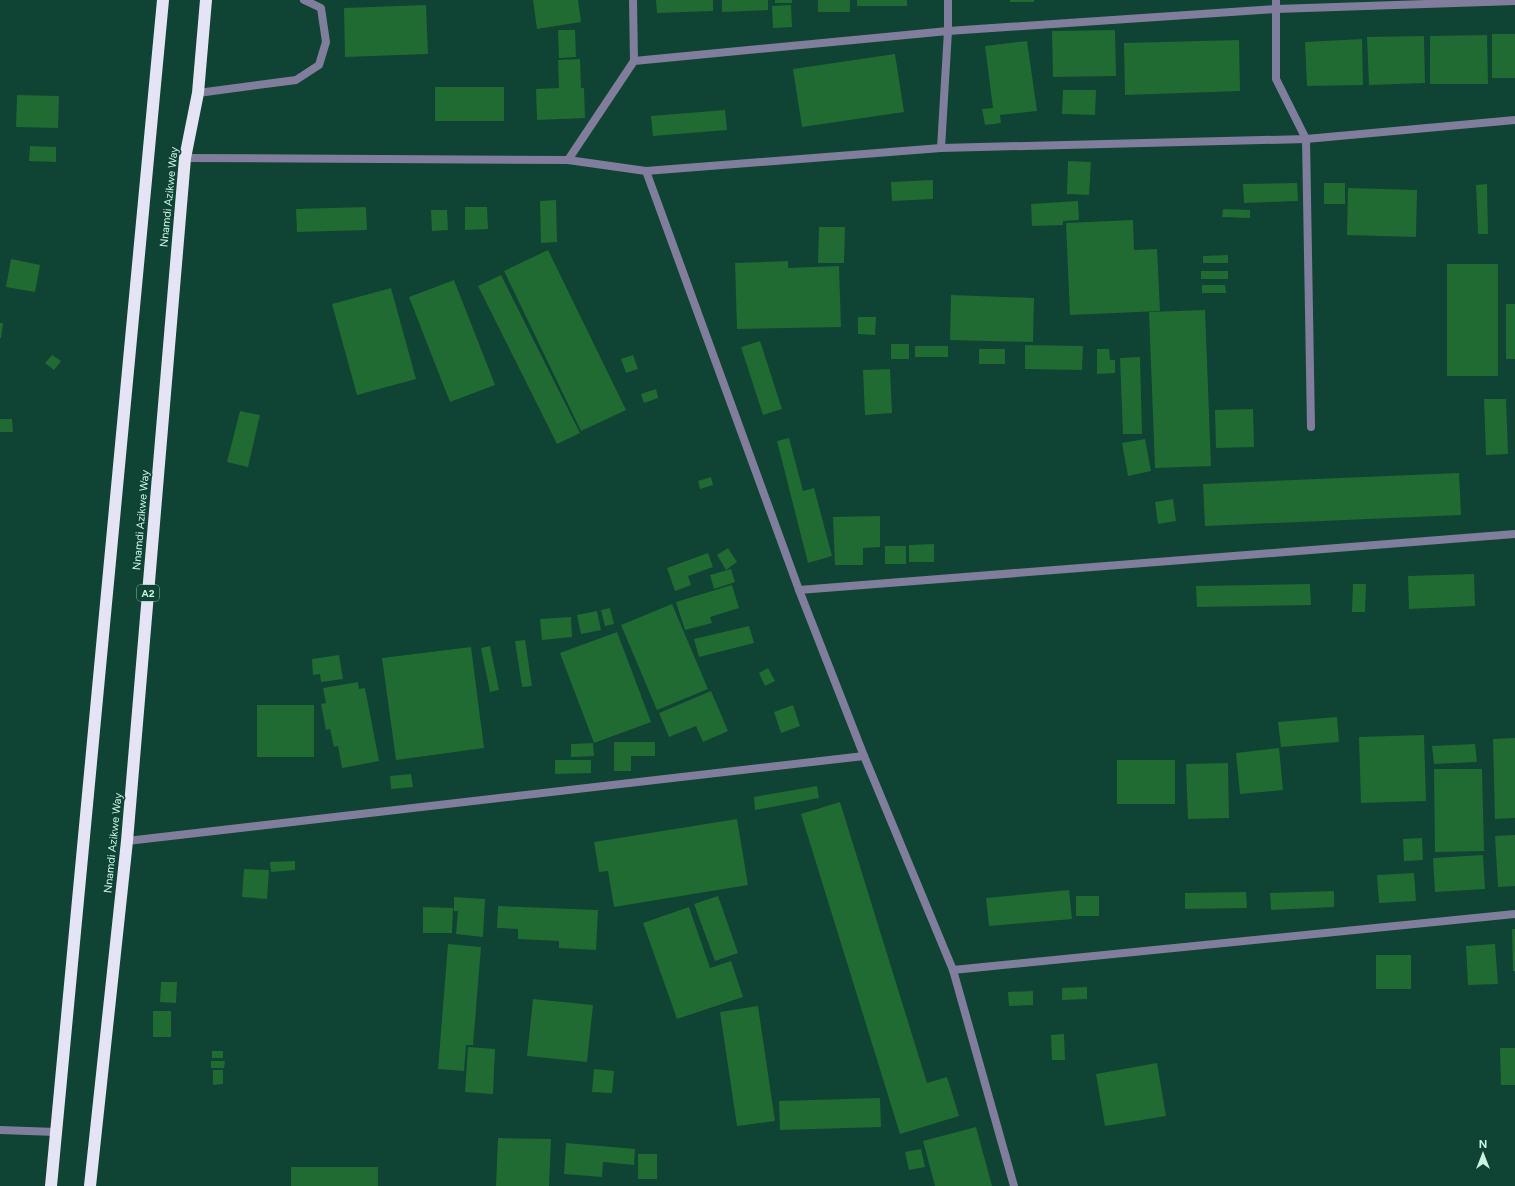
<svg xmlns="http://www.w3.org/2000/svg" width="1515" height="1186" viewBox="0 0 1515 1186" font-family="Figtree,sans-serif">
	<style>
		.building { fill: #1f6b31 }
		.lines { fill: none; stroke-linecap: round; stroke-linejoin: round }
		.lane { stroke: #807e9c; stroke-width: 8 }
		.street { stroke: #807e9c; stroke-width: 8 }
		.highway { stroke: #e5e4f4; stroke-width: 12 }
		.labels { text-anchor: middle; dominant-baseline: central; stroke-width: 3.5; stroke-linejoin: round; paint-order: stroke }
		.shield { fill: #0f4333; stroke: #91bfae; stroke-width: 1 }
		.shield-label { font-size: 10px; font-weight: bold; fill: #c9f4e2 }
		.street-label { font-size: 11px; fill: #c9f4e2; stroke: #0f4333 }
	</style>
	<rect width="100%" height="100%" fill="#0f4333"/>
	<!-- building -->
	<g class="building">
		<path d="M533,0h45l3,22 -44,7z"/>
		<path d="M656,0h57v11l-56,2z"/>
		<path d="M722,0h46v10l-46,2z"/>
		<rect x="775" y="0" width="17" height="3"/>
		<rect x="818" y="0" width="32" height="12"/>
		<rect x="857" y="0" width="50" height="6"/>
		<rect x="1010" y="0" width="24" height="2"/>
		<path d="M426,5l2,49 -83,3 -1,-49z"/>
		<path d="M791,5l1,22 -19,1 -1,-22z"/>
		<path d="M558,30h17l1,27 -17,1z"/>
		<path d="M1115,30l1,46 -63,1 -1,-46z"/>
		<rect x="1492" y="34" width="23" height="44"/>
		<path d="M1487,35l1,49h-58v-48z"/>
		<path d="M1424,36l1,47 -56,2 -2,-48z"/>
		<path d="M1362,39l1,46 -56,1 -2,-44z"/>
		<path d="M1239,40l1,51 -115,4 -1,-52z"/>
		<path d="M1027,41l10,70 -37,4 1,8 -16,2 -3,-16 11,-1 -8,-62z"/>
		<path d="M895,54l9,58 -102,15 -9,-58z"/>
		<path d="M580,59l1,29h3l1,30 -48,2 -1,-31 23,-1 -1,-28z"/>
		<rect x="435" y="87" width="69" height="34"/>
		<path d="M1063,90h33l-1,25 -33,-1z"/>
		<path d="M17,95l42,1 -1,32 -42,-1z"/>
		<path d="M725,110l2,20 -74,6 -2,-20z"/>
		<path d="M30,146l26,1v15l-27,-1z"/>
		<path d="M1068,161l23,1 -2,33 -22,-1z"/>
		<path d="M933,180v19l-41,2 -1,-19z"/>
		<path d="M1297,183l1,18 -54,2 -1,-19z"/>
		<rect x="1324" y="183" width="21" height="21"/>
		<path d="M1487,184l1,50h-10l-2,-49z"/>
		<path d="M1348,188l69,2 -1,47 -69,-2z"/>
		<path d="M556,200l1,42 -16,1 -1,-42z"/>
		<path d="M1078,201l1,19 -16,1v4l-31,1 -1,-22z"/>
		<path d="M366,207l1,23 -70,2 -1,-23z"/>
		<path d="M465,207h22l1,22 -23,1z"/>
		<path d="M1223,209l27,1v8l-28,-1z"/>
		<path d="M431,210h16l1,20 -16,1z"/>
		<path d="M1133,220l1,30 23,-1 3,62 -90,4 -4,-92z"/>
		<path d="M819,227h26l-1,36h-26z"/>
		<path d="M548,250l78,160 -45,21 -77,-160z"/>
		<path d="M1228,255v8h-25v-7z"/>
		<path d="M11,259l29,6 -5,27 -29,-5z"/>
		<path d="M788,261v7l51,-2 2,61 -104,2 -2,-66z"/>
		<rect x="1447" y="264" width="51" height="112"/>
		<rect x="1201" y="271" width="27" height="8"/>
		<path d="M501,275l79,158 -23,11 -79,-158z"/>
		<path d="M454,280l41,105 -45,17 -41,-105z"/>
		<path d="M1202,285h23l1,8h-24z"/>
		<path d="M391,288l25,91 -59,16 -25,-91z"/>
		<path d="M951,295l83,3 -1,44 -83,-2z"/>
		<rect x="1506" y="304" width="9" height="55"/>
		<path d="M1205,310l6,156 -56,2 -6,-156z"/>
		<path d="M858,317h18l-1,18 -17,-1z"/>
		<path d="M0,323h3l-2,15h-1z"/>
		<path d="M760,341l22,68 -19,6 -22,-68z"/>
		<rect x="891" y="344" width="18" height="15"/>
		<path d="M1025,345l58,1 -1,24 -57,-1z"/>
		<rect x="915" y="346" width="33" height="11"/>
		<rect x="979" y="349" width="26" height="15"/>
		<path d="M1097,349h12l1,11h5v13l-18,1z"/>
		<path d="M52,355l9,6 -7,9 -9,-7z"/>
		<path d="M633,355l5,14 -12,4 -5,-14z"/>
		<path d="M1140,357l2,77h-19l-3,-76z"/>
		<path d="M890,369l2,44 -27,2 -2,-45z"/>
		<path d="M656,389l2,9 -14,5 -3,-9z"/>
		<path d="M1484,399h22l2,55 -22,1z"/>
		<path d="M1253,409l1,38 -38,1 -1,-38z"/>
		<path d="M240,411l20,4 -12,52 -21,-5z"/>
		<path d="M0,419h12l1,13h-13z"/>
		<path d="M789,438l14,53 11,-3 18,68 -24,7 -31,-122z"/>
		<path d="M1145,439l6,32 -23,5 -6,-33z"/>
		<path d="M1459,473l2,42 -256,11 -2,-42z"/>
		<path d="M711,477l2,8 -13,4 -2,-8z"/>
		<path d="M1173,499l3,22 -18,3 -3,-22z"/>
		<path d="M880,516v31l-17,1v17h-28l-2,-48z"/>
		<path d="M934,544v18h-25v-17z"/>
		<rect x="885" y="546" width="21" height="18"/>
		<path d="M728,548l9,14 -11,8 -9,-15z"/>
		<path d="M708,553l5,14 -25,9 3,9 -16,6 -8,-23z"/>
		<path d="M731,569l4,13 -21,7 -4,-14z"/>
		<path d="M1474,574l1,32 -66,3 -1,-33z"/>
		<path d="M1310,584l1,21 -114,2 -1,-21z"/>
		<path d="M1353,584h13l-1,28h-13z"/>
		<path d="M732,585l7,23 -29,9 2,6 -27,7 -9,-28z"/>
		<path d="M672,604l36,85 -51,21 -36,-85z"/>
		<path d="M610,608l4,16 -9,2 -4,-16z"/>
		<path d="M597,611l4,19 -20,4 -4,-19z"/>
		<path d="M571,617l1,20 -30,3 -2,-21z"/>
		<path d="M749,626l5,17 -55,14 -5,-18z"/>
		<path d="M617,632l34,90 -57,21 -34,-90z"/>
		<path d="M525,640l7,46 -10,1 -7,-46z"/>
		<path d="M490,646l9,44 -9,2 -9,-44z"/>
		<path d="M471,647l13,101 -88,12 -14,-102z"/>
		<path d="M339,655l4,24 -22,3 -1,-8 -7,1 -1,-16z"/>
		<path d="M768,668l7,13 -10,5 -6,-13z"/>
		<path d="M358,682l1,7 6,-1 14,73 -37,7 -4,-22 -4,1 -4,-18 -4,1 -5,-26 5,-1 -3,-15z"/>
		<path d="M711,691l17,40 -25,11 -7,-16 -27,11 -10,-24z"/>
		<rect x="257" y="705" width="57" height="52"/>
		<path d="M793,705l7,21 -19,7 -7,-21z"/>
		<path d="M1337,717l2,25 -58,5 -3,-25z"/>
		<path d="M1424,735l2,66 -65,2 -2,-66z"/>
		<path d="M1515,738v80l-20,1 -2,-80z"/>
		<path d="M614,742h41v14h-24v15h-17z"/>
		<path d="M593,743l1,13 -23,1v-13z"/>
		<path d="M1475,744l2,18 -43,2 -2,-18z"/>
		<path d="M1279,748l4,42 -43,4 -4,-41z"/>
		<path d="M555,760h36v13l-36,1z"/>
		<rect x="1117" y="760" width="58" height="44"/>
		<path d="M1228,763l1,55 -41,1 -2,-55z"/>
		<path d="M1434,769h48l2,82 -49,1z"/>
		<path d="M411,774l2,13 -22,2 -1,-13z"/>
		<path d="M817,786l2,12 -64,12 -1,-13z"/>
		<path d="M840,802l87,281 20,-6 12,39 -59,18 -99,-320z"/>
		<path d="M737,819l11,66 -134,22 -6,-36 -9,1 -5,-30z"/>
		<path d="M1515,835v51l-17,1 -3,-51z"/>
		<path d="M1422,838l1,22 -19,1 -1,-22z"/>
		<path d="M1483,855l2,34 -50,3 -2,-34z"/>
		<path d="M295,861v9l-24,2 -1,-10z"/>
		<path d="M244,869l25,1 -2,29 -25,-2z"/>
		<path d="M1414,873l2,28 -37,2 -2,-28z"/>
		<path d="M1069,890l3,29 -83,7 -3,-28z"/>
		<path d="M1334,891v16l-63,3 -1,-17z"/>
		<path d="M1246,892l1,16 -62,1v-16z"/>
		<path d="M718,896l20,57 -23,8 -21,-57z"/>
		<rect x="1076" y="896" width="23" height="20"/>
		<path d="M454,897l31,2 -2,38 -27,-3 2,-23h-4z"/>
		<path d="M498,906l100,4 -2,40 -37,-2v-7l-41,-2v-10l-21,-1z"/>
		<path d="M423,907l30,1 -1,25h-29z"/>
		<path d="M689,907l21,61 21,-7 12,36 -66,22 -34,-96z"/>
		<path d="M1512,929h3v42h-2z"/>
		<path d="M448,944l33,3 -8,98h-7l-2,26 -26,-2z"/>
		<path d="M1495,944l3,40 -30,1 -2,-39z"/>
		<rect x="1376" y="955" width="35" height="34"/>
		<path d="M161,982h16l-1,21 -16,-1z"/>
		<path d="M1087,987v12l-25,1v-12z"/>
		<path d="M1033,991v14l-24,1 -1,-14z"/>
		<path d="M533,999l60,6 -6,57 -60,-6z"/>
		<path d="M758,1006l17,115 -38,5 -17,-114z"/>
		<rect x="153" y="1011" width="18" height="26"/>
		<path d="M1064,1034l1,26h-13l-1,-25z"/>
		<path d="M468,1047l27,2 -2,45 -28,-2z"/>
		<path d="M1500,1048h15v37h-14z"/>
		<rect x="212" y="1051" width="11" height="7"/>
		<path d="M211,1061h14l-1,7h-13z"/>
		<path d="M1157,1063l9,53 -61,10 -9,-52z"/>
		<path d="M594,1069l20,2 -2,22 -20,-1z"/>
		<path d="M213,1070h10v14l-10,1z"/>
		<path d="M880,1098l1,29 -101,3 -1,-29z"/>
		<path d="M976,1127l16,59h-57l-12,-45z"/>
		<path d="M498,1138l53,1 -2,47h-53z"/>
		<path d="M566,1143l69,6 -1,16 -31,-3 -1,15 -38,-3z"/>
		<path d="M921,1149l4,18 -16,3 -4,-18z"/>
		<rect x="638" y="1154" width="19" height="25"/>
		<rect x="291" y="1167" width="87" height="19"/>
	</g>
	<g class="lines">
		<!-- lane -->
		<path class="lane" d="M198,93l98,-13 23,-15 7,-23 -5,-34 -17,-8"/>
		<!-- street -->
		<g class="street">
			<path d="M1276,0v79l30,60 5,288"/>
			<path d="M634,61l314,-30 328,-22 239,-8"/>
			<path d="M941,148l7,-117v-31"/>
			<path d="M185,158l383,2 78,11 295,-23 365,-9 209,-19"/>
			<path d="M568,160l66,-99 -1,-61"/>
			<path d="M646,171l153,419 65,166 89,214 61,216"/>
			<path d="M799,590l716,-56"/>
			<path d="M127,841l737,-85"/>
			<path d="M953,970l562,-56"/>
			<path d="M0,1130l56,2"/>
		</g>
		<!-- highway -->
		<g class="highway">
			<path d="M51,1186l112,-1186"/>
			<path d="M90,1186l37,-345 58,-683 13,-65 8,-93"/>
		</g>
	</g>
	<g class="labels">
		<!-- shield labels -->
		<rect class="shield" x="137" y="585" width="22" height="16" rx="3"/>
		<g class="shield-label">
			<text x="148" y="593">A2</text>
		</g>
		<!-- street labels -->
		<g class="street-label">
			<text transform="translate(169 197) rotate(-84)">Nnamdi Azikwe Way</text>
			<text transform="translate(141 520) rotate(-85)">Nnamdi Azikwe Way</text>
			<text transform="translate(113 843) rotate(-84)">Nnamdi Azikwe Way</text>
		</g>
	</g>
	<!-- north arrow -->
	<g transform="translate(1483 1154)" stroke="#0f4333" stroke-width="3" paint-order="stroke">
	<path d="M0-3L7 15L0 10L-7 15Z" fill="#c9f4e2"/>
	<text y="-6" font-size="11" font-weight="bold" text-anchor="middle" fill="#c9f4e2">N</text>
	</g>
</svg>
